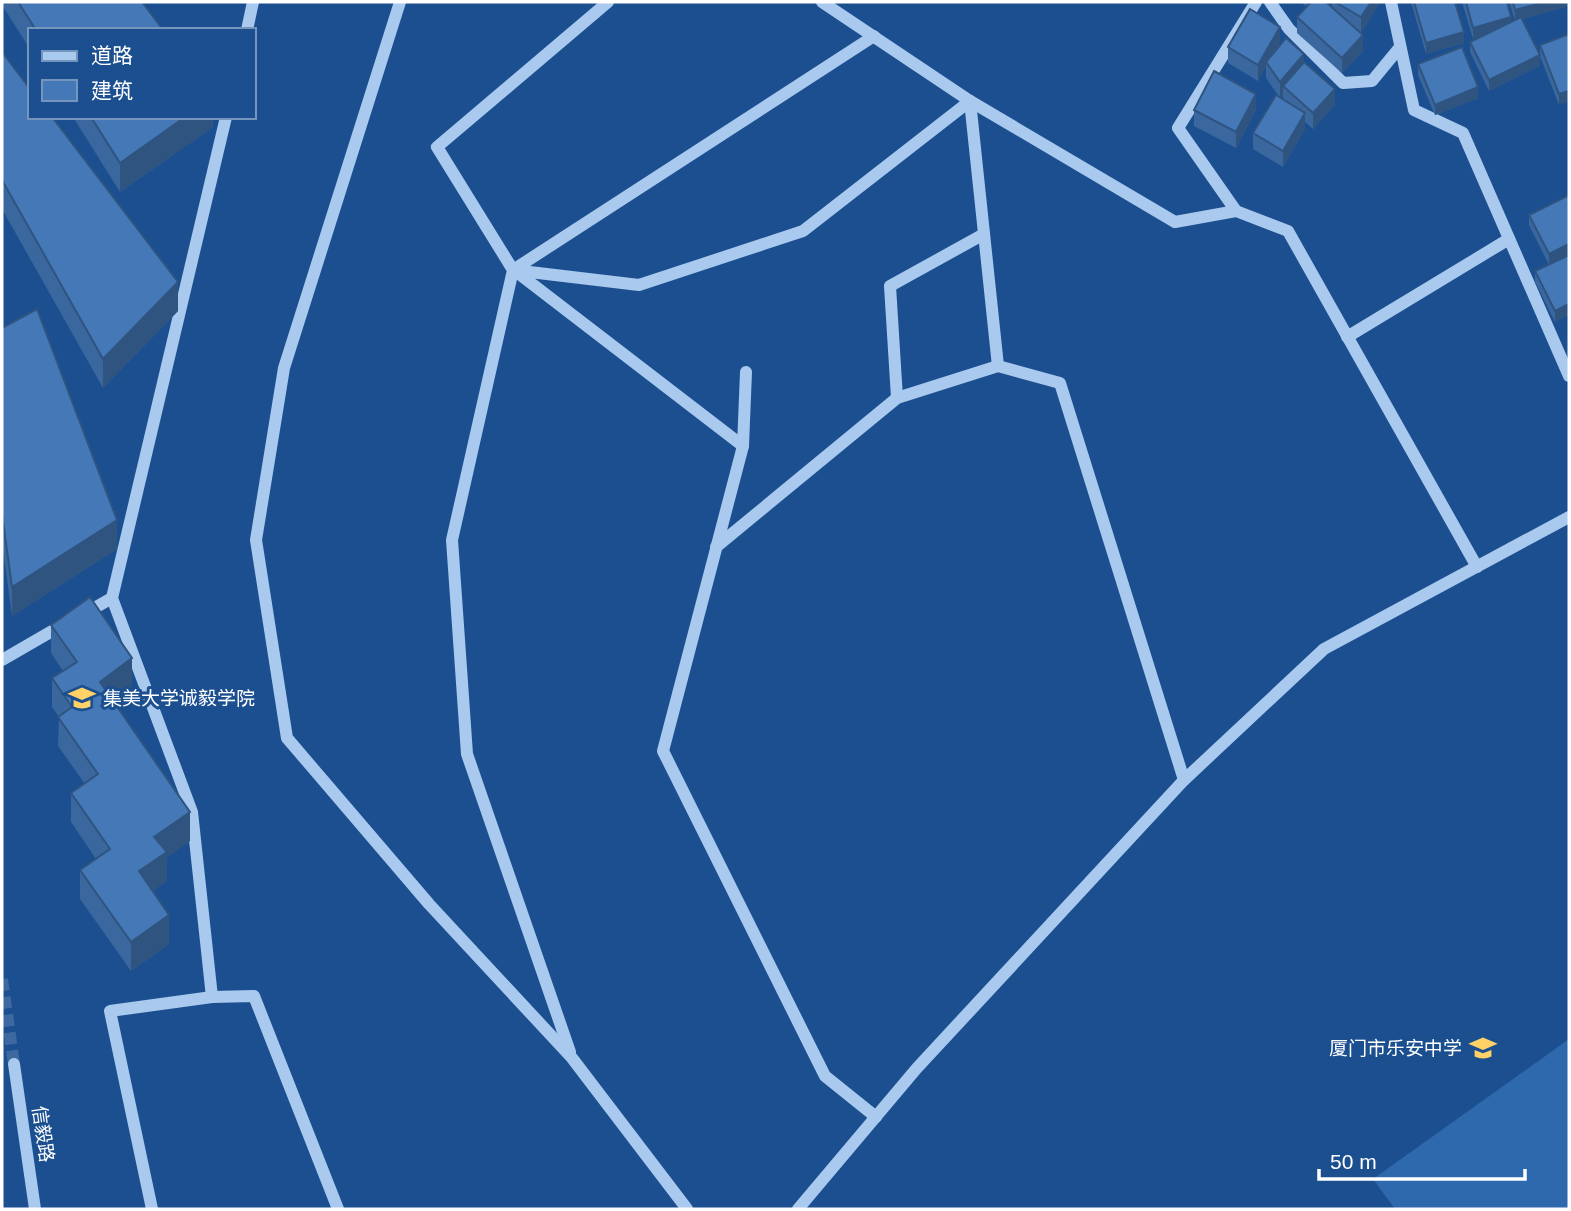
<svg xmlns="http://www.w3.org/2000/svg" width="1571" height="1211" viewBox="0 0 1571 1211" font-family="Arial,'Noto Sans SC',sans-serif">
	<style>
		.grass { fill: #2e69ad }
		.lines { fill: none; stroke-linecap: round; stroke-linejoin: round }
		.minor-tunnel { stroke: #3d69a0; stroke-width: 12; stroke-dasharray: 12 6; stroke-linecap: butt }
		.minor { stroke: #a9c9ee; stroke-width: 12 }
		.wall { fill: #3a679d }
		.shaded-wall { fill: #305480 }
		.building { fill: #4478b7; stroke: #305480; stroke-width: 2 }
		.labels { text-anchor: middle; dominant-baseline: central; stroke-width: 6; stroke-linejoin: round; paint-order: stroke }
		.poi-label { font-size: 19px; fill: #fff; stroke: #1b4f8f; text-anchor: start }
		.street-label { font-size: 19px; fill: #fff; stroke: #1b4f8f }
	</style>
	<rect width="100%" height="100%" fill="#1b4f8f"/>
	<!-- grass -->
	<path class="grass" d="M1569,1039v170h-174l-22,-30z"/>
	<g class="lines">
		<!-- minor-tunnel -->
		<path class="minor-tunnel" d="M2,979l12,85"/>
		<!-- minor -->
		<g class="minor">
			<path d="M400,2l-116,366 -28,172 31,198 142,166 143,154 115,151"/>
			<path d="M822,2l148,99 205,121 61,-11 52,20 189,336"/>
			<path d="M1270,2l19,27 54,54 29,-2 28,-34"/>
			<path d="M1391,2l23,108 49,23 106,243"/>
			<path d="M247,30l6,-28"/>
			<path d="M970,101l28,265"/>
			<path d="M1236,211l-58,-83 78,-126"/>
			<path d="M513,270l126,15 164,-54 167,-130"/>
			<path d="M513,270l361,-234"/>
			<path d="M514,270l229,176"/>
			<path d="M1347,337l162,-98"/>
			<path d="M746,372l-3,74 -80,305 162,325 51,41"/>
			<path d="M897,398l-7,-112 94,-52"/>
			<path d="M716,547l181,-149 101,-32 62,17 124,397"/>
			<path d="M82,615l30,-17"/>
			<path d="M2,660l64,-37"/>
			<path d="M212,997l-20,-185 -80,-214 114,-481"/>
			<path d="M570,1052l-103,-298 -15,-214 61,-270 -76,-123 171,-145"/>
			<path d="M14,1064l21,145"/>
			<path d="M152,1209l-42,-198 102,-14 42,-1 84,213"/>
			<path d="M798,1209l119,-141 267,-288 140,-131 245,-132"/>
		</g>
	</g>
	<!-- wall -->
	<g class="wall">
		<path d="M2,2h140l21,28h-133v19l-28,-44z"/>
		<path d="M1301,2h25l6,5v-5h48l-19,31 -2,-1 4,19 -21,22 -45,-40v-16l10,-10z"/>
		<path d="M1411,2h44l9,41 -38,11z"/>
		<path d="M1462,2h45l4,20 4,-2 -6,-18h60v4l-47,13 18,47 -51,25 -19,-39v-10l9,-5 -6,2z"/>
		<path d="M1569,34l-10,71 -19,-49v-11z"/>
		<path d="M1280,43l-5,9 29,10 31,43 -22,24 -8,-7v7l-22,38 -30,-18v-16l30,-33v-5l-3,3 -14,-20v-12l-8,15 -30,-18v-16z"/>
		<path d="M2,52l176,259 -75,77 -101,-179z"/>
		<path d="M1418,64l60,34 -43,17 -17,-40z"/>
		<path d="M1194,110h62l-20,38 -42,-22z"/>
		<path d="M73,117h140v10l-93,65z"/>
		<path d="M1569,195l-14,127 -20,-40v-11l14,-6 -20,-40v-10z"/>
		<path d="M2,328l115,221 -105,67 -10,-74z"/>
		<path d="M51,625l81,62 -19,14 77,140 -23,16v24l-15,10 17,53 -38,27 -51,-72v-29l16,-11 -25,-37v-29l14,-9 -27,-38 1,-29 -7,-10v-29l11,-7 -12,-18z"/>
	</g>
	<!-- shaded-wall -->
	<g class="shaded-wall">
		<path d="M1371,2h9l-19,31v-16z"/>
		<path d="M1545,2h24v4l-54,15v-11z"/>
		<path d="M1511,17v11l-38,11v-11z"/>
		<path d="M1280,27v16l-12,21 -2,-2v4l-8,15v-16z"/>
		<path d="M1464,32v11l-38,11v-11z"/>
		<path d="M1363,35v16l-21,22v-15z"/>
		<path d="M1304,54v15l-21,17v9l-3,3v-16z"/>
		<path d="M1540,55v11l-51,25v-11z"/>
		<path d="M1478,87v11l-43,17v-10z"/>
		<path d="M1335,89v16l-22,24v-16z"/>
		<path d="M1569,91v10l-10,4v-11z"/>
		<path d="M1256,94v16l-20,38v-16z"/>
		<path d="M1305,113v16l-22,38v-16z"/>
		<path d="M185,117h28v10l-93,65v-29z"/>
		<path d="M1569,244v11l-20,10v-11z"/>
		<path d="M178,282v29l-75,77v-29z"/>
		<path d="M1569,304v11l-14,7v-11z"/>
		<path d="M117,520v29l-105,67v-29z"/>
		<path d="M132,658v29l-32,24v-29z"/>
		<path d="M190,812v29l-23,16v24l-28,19v-29l15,-34z"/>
		<path d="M169,915v29l-38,27v-29z"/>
	</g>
	<!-- building -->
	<g class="building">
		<path d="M18,2h124l21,28h-127z"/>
		<path d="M1311,2h15l37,33 -21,23 -45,-41z"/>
		<path d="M1335,2h36l-10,15z"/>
		<path d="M1414,2h41l9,30 -38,11z"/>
		<path d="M1466,2h41l4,15 -38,11z"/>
		<path d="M1513,2h32l-30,8z"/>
		<path d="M1250,9l30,18 -22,38 -30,-18z"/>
		<path d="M1521,17l19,38 -51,25 -19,-38z"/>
		<path d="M1569,34v57l-10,3 -19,-49z"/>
		<path d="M1286,38l18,16 -24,28 -14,-20z"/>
		<path d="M1462,47l16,40 -43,18 -17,-41z"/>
		<path d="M2,52l28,37v28h22l126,165 -75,77 -101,-179z"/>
		<path d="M1304,62l31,27 -22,24 -30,-27z"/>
		<path d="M1214,71l42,23 -20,38 -42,-22z"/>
		<path d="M1276,95l29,18 -22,38 -30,-18z"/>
		<path d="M91,117h94l-65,46z"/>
		<path d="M1569,195v49l-20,10 -20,-39z"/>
		<path d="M1569,255v49l-14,7 -20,-40z"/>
		<path d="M37,309l80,211 -105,67 -10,-73v-186z"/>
		<path d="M90,597l42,61 -32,24 90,130 -36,25 13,15 -28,19 30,44 -38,27 -51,-72 30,-21 -39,-56 27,-19 -40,-57 14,-10 -20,-29 25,-16 -26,-37z"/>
	</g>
	<!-- icons -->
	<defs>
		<g id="university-bare" transform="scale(2.1)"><path d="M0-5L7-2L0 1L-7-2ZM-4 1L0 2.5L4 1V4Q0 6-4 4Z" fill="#ffd166" stroke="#1b4f8f" stroke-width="2.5" paint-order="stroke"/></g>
		<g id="school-bare" transform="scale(2.1)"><path d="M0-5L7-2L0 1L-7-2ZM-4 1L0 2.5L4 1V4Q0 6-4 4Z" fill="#ffd166" stroke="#1b4f8f" stroke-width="2.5" paint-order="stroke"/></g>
	</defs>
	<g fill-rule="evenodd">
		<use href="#university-bare" x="82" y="698"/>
		<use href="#school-bare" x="1483" y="1048"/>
	</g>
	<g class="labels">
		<!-- poi labels -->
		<g class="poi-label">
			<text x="103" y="698">集美大学诚毅学院</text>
			<text x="1462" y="1048" text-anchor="end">厦门市乐安中学</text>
		</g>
		<!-- street labels -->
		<g class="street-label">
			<text transform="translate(43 1134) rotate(82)">信毅路</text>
		</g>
	</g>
	<!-- border -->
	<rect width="1571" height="1211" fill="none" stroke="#ffffff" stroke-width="7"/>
	<!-- legend -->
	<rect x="28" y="28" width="228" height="91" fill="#1b4f8f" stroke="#7695bc" stroke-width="2"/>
	<rect x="42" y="51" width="35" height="10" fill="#a9c9ee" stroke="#7695bc" stroke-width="2"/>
	<text x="91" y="63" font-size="21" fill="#ffffff">道路</text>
	<rect x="42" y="80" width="35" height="21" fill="#4478b7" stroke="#7695bc" stroke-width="2"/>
	<text x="91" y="98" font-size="21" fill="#ffffff">建筑</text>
	<!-- scale -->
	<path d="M1319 1169v10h206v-10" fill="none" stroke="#ffffff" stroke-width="3.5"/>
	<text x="1330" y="1169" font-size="21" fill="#ffffff" stroke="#1b4f8f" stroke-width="5" paint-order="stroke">50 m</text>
</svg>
